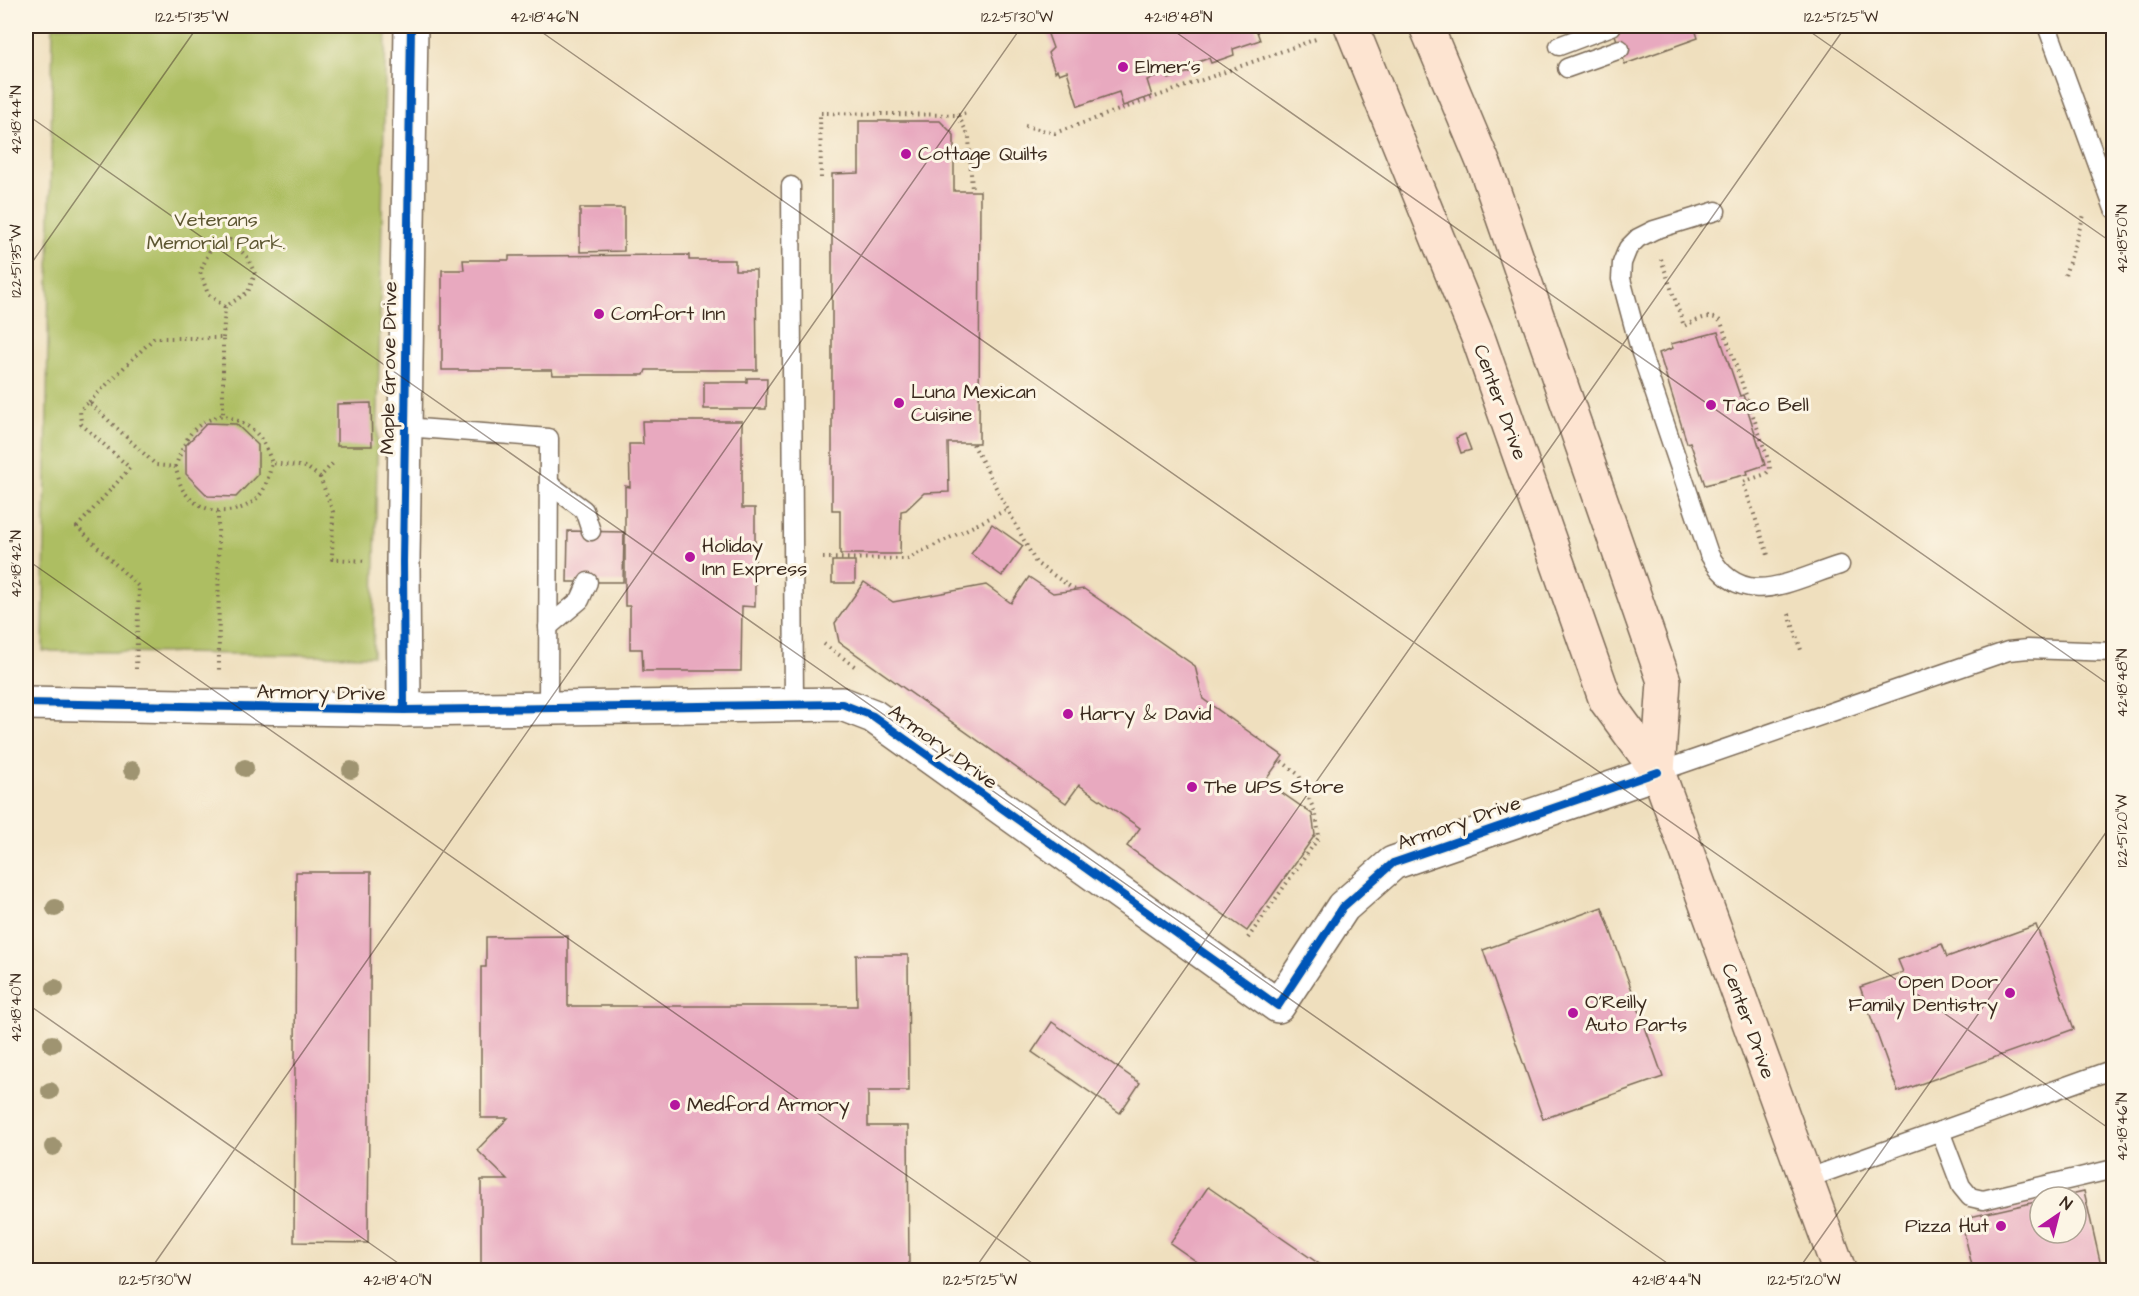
<svg xmlns="http://www.w3.org/2000/svg" width="2139" height="1296" viewBox="0 0 2139 1296" font-family="'Architects Daughter',sans-serif">
	<style>
		.green { fill: #adbe62; stroke: #747440; stroke-width: 1.5 }
		.building { fill: #e8a9bf }
		.lines { fill: none; stroke-linecap: round; stroke-linejoin: round }
		.service-casing { stroke: #7a6956; stroke-width: 21 }
		.minor-casing { stroke: #7a6956; stroke-width: 36 }
		.secondary-casing { stroke: #7a6956; stroke-width: 36 }
		.path { stroke: #7a6956; stroke-width: 4; stroke-dasharray: 1.5 4.5; stroke-linecap: butt }
		.service { stroke: #fff; stroke-width: 18 }
		.minor { stroke: #fff; stroke-width: 33 }
		.secondary { stroke: #fde4d1; stroke-width: 33 }
		.cycleway-casing { stroke: #fcf5e5; stroke-width: 11 }
		.cycleway { stroke: #0057b8; stroke-width: 8 }
		.tree { fill: #9f9471 }
		.ticks { fill: none; stroke: #3b2a1e; stroke-width: 1.5; stroke-opacity: 0.45 }
		.poi-dot { fill: #b5179e; stroke: #fcf5e5; stroke-width: 2 }
		.labels { text-anchor: middle; dominant-baseline: central; stroke-width: 6; stroke-linejoin: round; paint-order: stroke }
		.poi-label { font-size: 20px; fill: #3b2a1e; stroke: #fcf5e5; text-anchor: start }
		.park-label { font-size: 20px; fill: #5d5632; stroke: #fcf5e5 }
		.street-label { font-size: 20px; fill: #3b2a1e; stroke: #fcf5e5 }
		.neatline { fill: none; stroke: #3b2a1e; stroke-width: 2 }
		.ticks-label { font-size: 15px; text-anchor: middle; fill: #3b2a1e }
	</style>
	<rect width="100%" height="100%" fill="#fcf5e5"/>
	<filter id="ink" filterUnits="userSpaceOnUse"><feTurbulence type="fractalNoise" baseFrequency=".0167" numOctaves="2"/><feDisplacementMap in="SourceGraphic" scale="12" xChannelSelector="R" yChannelSelector="G"/><feConvolveMatrix kernelMatrix="1 2 1 2 8 2 1 2 1" color-interpolation-filters="sRGB"/></filter>
	<filter id="wash" filterUnits="userSpaceOnUse"><feTurbulence type="fractalNoise" baseFrequency=".008" numOctaves="4" result="noise"/><feDisplacementMap in="SourceGraphic" scale="24" xChannelSelector="R" yChannelSelector="G"/><feGaussianBlur stdDeviation="1.35" result="paint"/><feColorMatrix in="noise" values="0 0 0 0 0 0 0 0 0 0 0 0 0 0 0 0 0 1.4 0 .05"/><feComposite in="paint" operator="in"/></filter>
	<g filter="url(#wash)">
		<rect width="100%" height="100%" fill="#efdfbe"/>
		<!-- green -->
		<path class="green" d="M53,26h333l-13,630 -330,-5z"/>
		<g id="blocks">
			<!-- building -->
			<g class="building">
				<path d="M1045,26h210l5,14 -27,9 1,6 -23,8 -2,-5 -16,6 2,6 -26,9 -2,-5 -20,6 5,16 -29,10 -4,-14 -41,14 -11,-35 -8,3 -2,-4 -2,2 -7,-19 5,-5z"/>
				<path d="M1612,26h82l4,12 -73,26z"/>
				<path d="M859,121h81l14,14v56h26l-1,252h-31l1,49 -25,1 -18,17 -5,1 -1,43h-60v-44h-8v-336l27,-1z"/>
				<path d="M580,208h44v43l-44,1z"/>
				<path d="M689,255v5h46v10h21l1,100h-111l-2,5h-91l-1,-5h-110v-100h22l-1,-10h46v-4z"/>
				<path d="M1718,332l22,64 3,-1 22,70 -18,6 1,3 -43,11 -15,-43 -3,1 -28,-90 14,-5 -2,-4z"/>
				<path d="M747,378h20l-1,31h-62v-27h43z"/>
				<path d="M371,403l1,43h-35v-42z"/>
				<path d="M642,421h100v87h13v99l-13,-1 -1,65h-98l-1,-22h-12v-43h-5v-120l5,1 -1,-43h14z"/>
				<path d="M207,423l29,1 22,21v29l-22,23 -28,-1 -22,-22v-29z"/>
				<path d="M1465,434l6,16 -10,3 -5,-15z"/>
				<path d="M992,524l31,22 -21,30 -31,-22z"/>
				<path d="M568,531l56,1 -1,50h-56z"/>
				<rect x="832" y="561" width="23" height="22"/>
				<path d="M1029,577l24,16 31,-4 111,77 8,33 80,57 -18,25 47,33 3,21 -68,96 -120,-85 13,-18 -61,-43 -13,18 -227,-161 -4,-19 29,-41 29,20 93,-17 25,18z"/>
				<path d="M296,872h75l-3,371 -74,-1z"/>
				<path d="M1602,907l61,170 -120,42 -60,-169z"/>
				<path d="M2036,925l38,104 -176,63 -38,-105 43,-15 -5,-12 44,-16 5,13z"/>
				<path d="M568,936v70h289l-1,-51h52l1,136h-41v35h40l1,144h-428v-90h27l-31,-30 31,-32h-27v-151h5v-30z"/>
				<path d="M1052,1022l88,61 -20,30 -88,-61z"/>
				<path d="M1208,1187l120,83h-119l-39,-27z"/>
				<path d="M2084,1191l18,79h-129l-12,-51 79,-18v32h36v-36l-14,-1z"/>
			</g>
		</g>
	</g>
	<g filter="url(#ink)">
		<use href="#blocks" fill-opacity="0" stroke="#7a6956" stroke-width="1.5"/>
		<g class="lines">
			<!-- service casing -->
			<g class="service-casing">
				<g id="service">
					<path d="M2047,26l67,183"/>
					<path d="M1559,46l53,-20"/>
					<path d="M1567,68l53,-19"/>
					<path d="M791,186l3,519"/>
					<path d="M1716,211l-62,19 -16,8 -10,10 -6,15 -1,16 20,74 68,201c32,59 82,26 131,11"/>
					<path d="M405,427l144,11 -1,271"/>
					<path d="M549,484l35,26 7,21"/>
					<path d="M548,627l32,-27 8,-18"/>
					<path d="M1658,772l350,-121 20,-2 86,3"/>
					<path d="M1940,1131l21,55 9,11 13,3 131,-31"/>
					<path d="M1806,1179l308,-110"/>
				</g>
			</g>
			<!-- minor casing -->
			<g class="minor-casing">
				<g id="minor">
					<path d="M26,703l378,7 438,-6 31,12 405,290 65,-99 50,-44 265,-91"/>
					<path d="M404,710l-1,-148 8,-536"/>
				</g>
			</g>
			<!-- secondary casing -->
			<g class="secondary-casing">
				<g id="secondary">
					<path d="M1351,26l128,314 127,361 52,71 181,498"/>
					<path d="M1426,26l60,143 178,512 -6,91"/>
				</g>
			</g>
			<!-- path -->
			<g class="path">
				<path d="M958,115l9,-2"/>
				<path d="M1025,126l30,7 261,-94"/>
				<path d="M821,178l-1,-65 138,2 11,22 3,54"/>
				<path d="M1661,259l23,67c11,-5 27,-15 37,-4l48,140 1,7 -4,5 -23,8 26,76"/>
				<path d="M2065,275l19,-60"/>
				<path d="M223,338l2,-31 23,-15 7,-18 -8,-17 -17,-17 -20,10 -10,22 8,22 17,13"/>
				<path d="M89,402l65,-64h69v77c31,11 38,18 49,48"/>
				<path d="M973,444l63,119 39,27"/>
				<path d="M175,467c12,-30 15,-43 48,-52"/>
				<path d="M320,477l13,35 -1,47 35,2"/>
				<path d="M218,512l1,158"/>
				<path d="M823,558l84,1 99,-49"/>
				<path d="M1789,614l12,36"/>
				<path d="M824,644l33,24"/>
				<path d="M136,669l3,-82 -62,-60 53,-59 -49,-44 -1,-14 9,-8 67,63 19,2c3,7 4,16 8,23 16,25 54,28 74,8 9,-8 12,-24 15,-35l34,4 14,10 14,-15"/>
				<path d="M1248,938l71,-101 -3,-22 -17,-40 -19,-15"/>
			</g>
			<!-- service -->
			<use href="#service" class="service"/>
			<!-- minor -->
			<use href="#minor" class="minor"/>
			<!-- secondary -->
			<use href="#secondary" class="secondary"/>
			<!-- cycleway casing -->
			<g class="cycleway-casing">
				<g id="cycleway">
					<path d="M26,703l378,7 438,-6 31,12 405,290 65,-99 50,-44 265,-91"/>
					<path d="M404,710l-1,-148 8,-536"/>
				</g>
			</g>
			<!-- cycleway -->
			<use href="#cycleway" class="cycleway"/>
		</g>
		<!-- trees -->
		<g class="tree">
			<circle cx="245" cy="768" r="9"/>
			<circle cx="132" cy="770" r="9"/>
			<circle cx="351" cy="770" r="9"/>
			<circle cx="55" cy="908" r="9"/>
			<circle cx="55" cy="988" r="9"/>
			<circle cx="52" cy="1044" r="9"/>
			<circle cx="50" cy="1091" r="9"/>
			<circle cx="53" cy="1147" r="9"/>
		</g>
	</g>
	<!-- ticks -->
	<path class="ticks" d="M533,26l1581,1106M1167,26l947,662M1802,26l312,218M26,114l1651,1156M26,271l172,-245M26,559l1016,711M26,1003l382,267M150,1270l872,-1244M974,1270l872,-1244M1798,1270l316,-449"/>
	<!-- markers -->
	<g class="poi-dot">
		<circle cx="1123" cy="67" r="6"/>
		<circle cx="906" cy="154" r="6"/>
		<circle cx="599" cy="314" r="6"/>
		<circle cx="899" cy="403" r="6"/>
		<circle cx="1711" cy="405" r="6"/>
		<circle cx="690" cy="557" r="6"/>
		<circle cx="1068" cy="714" r="6"/>
		<circle cx="1192" cy="787" r="6"/>
		<circle cx="2010" cy="993" r="6"/>
		<circle cx="1573" cy="1013" r="6"/>
		<circle cx="675" cy="1105" r="6"/>
		<circle cx="2001" cy="1226" r="6"/>
	</g>
	<g class="labels">
		<!-- poi labels -->
		<g class="poi-label">
			<text x="1135" y="67">Elmer's</text>
			<text x="918" y="154">Cottage Quilts</text>
			<text x="611" y="314">Comfort Inn</text>
			<text x="911" y="392">Luna Mexican<tspan x="911" dy="23">Cuisine</tspan></text>
			<text x="1723" y="405">Taco Bell</text>
			<text x="702" y="546">Holiday<tspan x="702" dy="23">Inn Express</tspan></text>
			<text x="1080" y="714">Harry &amp; David</text>
			<text x="1204" y="787">The UPS Store</text>
			<text x="1998" y="982" text-anchor="end">Open Door<tspan x="1998" dy="23">Family Dentistry</tspan></text>
			<text x="1585" y="1002">O'Reilly<tspan x="1585" dy="23">Auto Parts</tspan></text>
			<text x="687" y="1105">Medford Armory</text>
			<text x="1989" y="1226" text-anchor="end">Pizza Hut</text>
		</g>
		<!-- park labels -->
		<g class="park-label">
			<text x="216" y="220">Veterans<tspan x="216" dy="23">Memorial Park.</tspan></text>
		</g>
		<!-- street labels -->
		<g class="street-label">
			<text transform="translate(389 368) rotate(-89)">Maple Grove Drive</text>
			<text transform="translate(1500 402) rotate(70)">Center Drive</text>
			<text transform="translate(321 693) rotate(1)">Armory Drive</text>
			<text transform="translate(943 747) rotate(36)">Armory Drive</text>
			<text transform="translate(1459 823) rotate(-19)">Armory Drive</text>
			<text transform="translate(1748 1021) rotate(70)">Center Drive</text>
		</g>
	</g>
	<!-- margin -->
	<rect width="2139" height="1296" fill="none" stroke="#fcf5e5" stroke-width="66"/>
	<!-- north arrow -->
	<g transform="translate(2058 1215) rotate(35)"><circle r="28" fill="#fcf5e5" stroke="#afa495" stroke-width="1.5"/>
	<path d="M0-4.5L10 22L0 15L-10 22Z" fill="#b5179e"/>
	<text y="-9" font-size="16" font-weight="bold" text-anchor="middle" fill="#3b2a1e">N</text>
	</g>
	<rect x="33" y="33" width="2073" height="1230" class="neatline"/>
	<g class="ticks-label">
		<text x="192" y="22">122°51'35"W</text>
		<text x="544" y="22">42°18'46"N</text>
		<text x="1017" y="22">122°51'30"W</text>
		<text x="1178" y="22">42°18'48"N</text>
		<text x="1841" y="22">122°51'25"W</text>
		<text transform="translate(16 120) rotate(-90)" y="5">42°18'44"N</text>
		<text transform="translate(2122 239) rotate(-90)" y="5">42°18'50"N</text>
		<text transform="translate(16 261) rotate(-90)" y="5">122°51'35"W</text>
		<text transform="translate(16 564) rotate(-90)" y="5">42°18'42"N</text>
		<text transform="translate(2122 683) rotate(-90)" y="5">42°18'48"N</text>
		<text transform="translate(2122 831) rotate(-90)" y="5">122°51'20"W</text>
		<text transform="translate(16 1008) rotate(-90)" y="5">42°18'40"N</text>
		<text transform="translate(2122 1127) rotate(-90)" y="5">42°18'46"N</text>
		<text x="155" y="1285">122°51'30"W</text>
		<text x="397" y="1285">42°18'40"N</text>
		<text x="980" y="1285">122°51'25"W</text>
		<text x="1666" y="1285">42°18'44"N</text>
		<text x="1804" y="1285">122°51'20"W</text>
	</g>
</svg>
